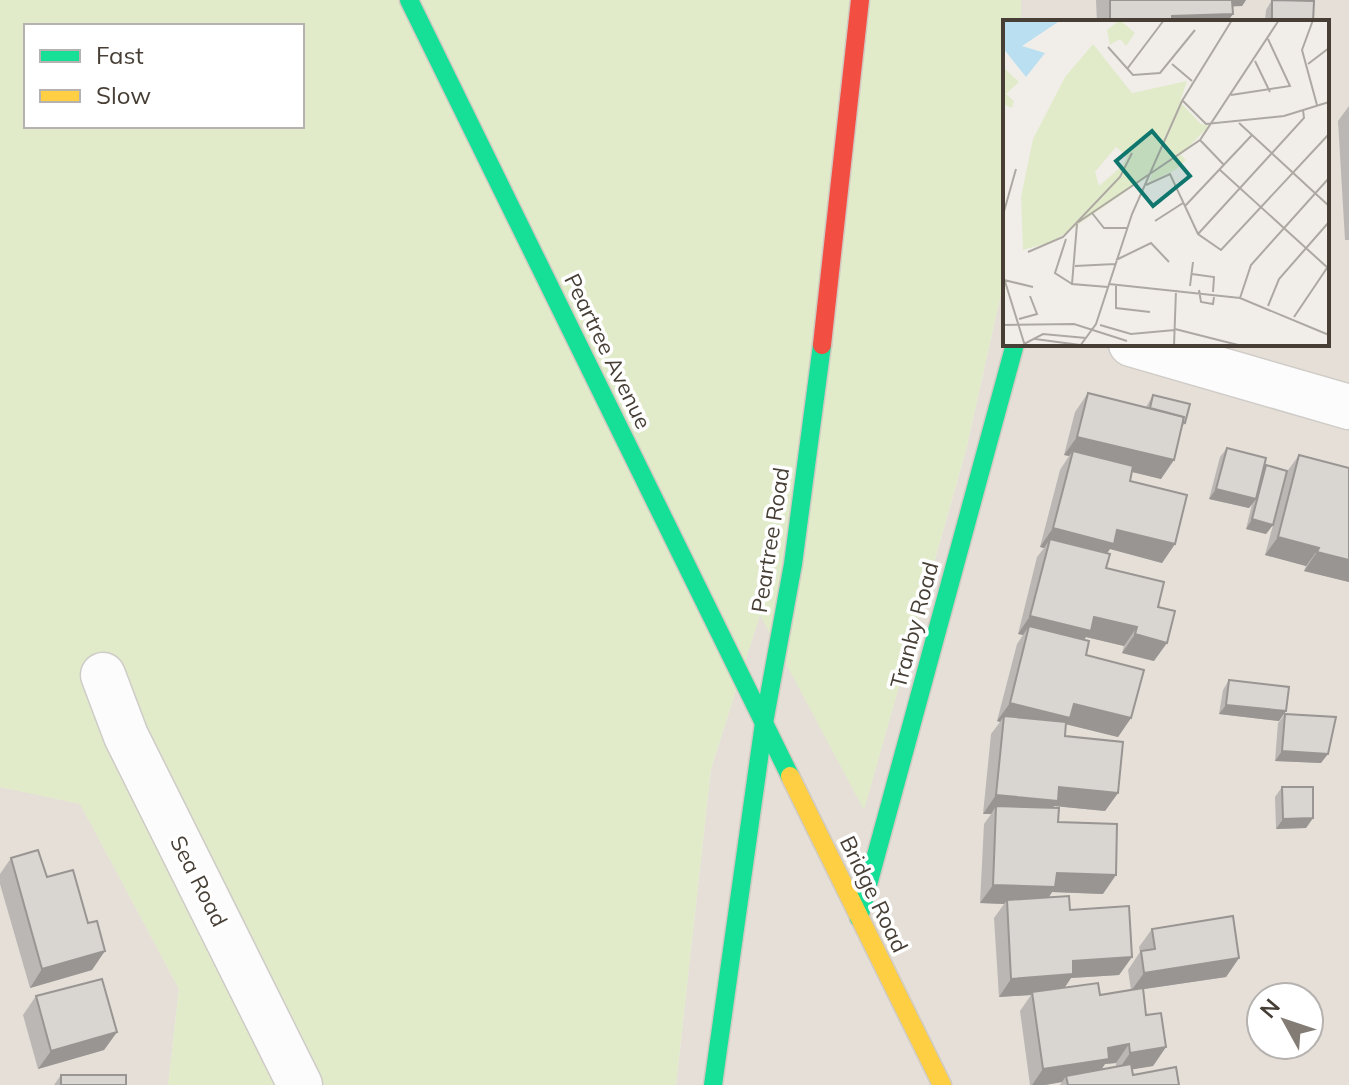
<svg xmlns="http://www.w3.org/2000/svg" width="1349" height="1085" viewBox="0 0 1349 1085" font-family="Mulish,sans-serif">
	<style>
		.residential { fill: #e5dfd7; fill-rule: evenodd }
		.green { fill: #e1ebca; fill-rule: evenodd }
		.lines { fill: none; stroke-linecap: round; stroke-linejoin: round }
		.street-casing { stroke: #cfccc8; stroke-width: 47 }
		.fast-casing { stroke: #d1cac1; stroke-width: 21 }
		.slow-casing { stroke: #d1cac1; stroke-width: 21 }
		.jam-casing { stroke: #d1cac1; stroke-width: 21 }
		.street { stroke: #fdfcfc; stroke-width: 44 }
		.fast { stroke: #16e098; stroke-width: 18 }
		.slow { stroke: #ffcf43; stroke-width: 18 }
		.jam { stroke: #f24e42; stroke-width: 18 }
		.wall { fill: #bbb7b4; fill-rule: evenodd }
		.shaded-wall { fill: #989592 }
		.building { fill: #d9d5d1; stroke: #989592; stroke-width: 2 }
		.labels { text-anchor: middle; dominant-baseline: central; stroke-width: 7; stroke-linejoin: round; paint-order: stroke }
		.street-label { font-size: 22px; fill: #473f36; stroke: #fff }
		.inset-road { fill: none; stroke: #ada8a2; stroke-width: 2 }
		.view { fill: #0f766e; fill-opacity: 0.15; stroke: #0f766e; stroke-width: 4 }
		.inset-edge { fill: none; stroke: #473f36; stroke-width: 4 }
	</style>
	<rect width="100%" height="100%" fill="#f1eeea"/>
	<!-- residential -->
	<g class="residential">
		<path d="M1021,0h328v1085h-673l35,-316 49,-155 104,195 102,-359 39,-174v68h322v-322h-306zM1261,997h48v48h-48z"/>
		<path d="M0,787l80,16 99,186 -11,96h-168z"/>
	</g>
	<!-- green -->
	<path class="green" d="M0,0h1021v22h-16v254l-39,174 -102,360 -104,-195 -49,154 -35,316h-508l11,-96 -99,-185 -80,-17zM26,26h276v100h-276z"/>
	<g class="lines">
		<!-- street casing -->
		<g class="street-casing">
			<g id="street">
				<path d="M1131,344l218,63"/>
				<path d="M103,675l23,61 174,349"/>
			</g>
		</g>
		<!-- fast casing -->
		<g class="fast-casing">
			<g id="fast">
				<path d="M409,0l381,776"/>
				<path d="M859,918l156,-574"/>
				<path d="M713,1085l51,-362 29,-159 29,-219"/>
			</g>
		</g>
		<!-- slow casing -->
		<g class="slow-casing">
			<path id="slow" d="M790,776l152,309"/>
		</g>
		<!-- jam casing -->
		<g class="jam-casing">
			<path id="jam" d="M822,345l38,-345"/>
		</g>
		<!-- street -->
		<use href="#street" class="street"/>
		<!-- fast -->
		<use href="#fast" class="fast"/>
		<!-- slow -->
		<use href="#slow" class="slow"/>
		<!-- jam -->
		<use href="#jam" class="jam"/>
	</g>
	<!-- wall -->
	<g class="wall">
		<path d="M1096,0h150l-4,6h-10l1,8 -6,8h-130z"/>
		<path d="M1272,0l41,22h-48l1,-12z"/>
		<path d="M1349,106v134h-4l-7,-119z"/>
		<path d="M1088,393l58,14 7,-12 32,28 -3,4 -21,52 -29,-7 -2,9 45,63 -13,19 -52,-14 -3,4 -1,15 52,39 -4,54 -32,-8 2,-7 -38,-9 -2,3 2,15 45,63 -13,19 -52,-13 -1,12 53,57 -13,18 -51,-5 -1,2 5,14 45,72 -51,-2 -3,5 21,13 62,47 -13,18 -48,3 -7,10 36,7 31,-5 -3,-20 12,-18 -1,-5 13,-18 87,29 -13,19 -83,12 3,26 20,32 -13,19 -21,3 1,6 46,10h-119l2,-3 -17,3h-15l-10,-74 11,-16 -32,2 -5,-79 10,-14 -24,-1 4,-79 7,-10h-8l8,-80 9,-12 -3,-1 20,-77 6,-9 -5,-1 19,-77 7,-9 -4,-1 20,-77 9,-14 -5,-1 11,-43zM1116,1063v4l-15,3 4,-6z"/>
		<path d="M1227,448l36,22 3,-5 20,8 13,-18 50,13v114l-45,-11 2,-5 -41,-11 8,-30 -7,9 -20,-5 6,-25 -3,4 -40,-9 11,-42z"/>
		<path d="M1229,680l57,31 -7,10 -60,-7 4,-24z"/>
		<path d="M1285,714l36,49 -46,-2 3,-38z"/>
		<path d="M1282,787l31,31 -7,10 -30,1 -1,-32z"/>
		<path d="M11,858l36,19 45,93 -62,18 -30,-104v-10z"/>
		<path d="M36,996l81,36 -13,18 -66,19 -15,-54z"/>
		<path d="M61,1075l65,10h-72z"/>
	</g>
	<!-- shaded-wall -->
	<g class="shaded-wall">
		<path d="M1224,0h22l-4,6 -23,1z"/>
		<path d="M1233,14l-6,8h-60l5,-6z"/>
		<path d="M1077,437l97,23 -13,19 -90,-22 2,-6 -4,5 -5,-1z"/>
		<path d="M1216,489l40,10 -7,9 -40,-9z"/>
		<path d="M1252,519l21,6 -7,9 -20,-5z"/>
		<path d="M1053,528l64,2 58,14 -13,19 -52,-14 -9,13 -51,-23 -6,9 -4,-1z"/>
		<path d="M1278,537l41,11 -13,18 -41,-11z"/>
		<path d="M1317,552l32,8v22l-45,-11z"/>
		<path d="M1030,616l64,1 43,10 -13,19 -38,-9 -8,12 -49,-23 -6,9 -5,-1z"/>
		<path d="M1135,634l32,9 -13,18 -32,-8z"/>
		<path d="M1010,703l64,1 57,14 -13,19 -53,-13 -61,-8 -4,6 -3,-1z"/>
		<path d="M1226,705l60,6 -7,10 -60,-7z"/>
		<path d="M1282,751l46,3 -7,9 -46,-2z"/>
		<path d="M1059,787l59,6 -13,18 -51,-5 -9,14 -49,-14 -5,8h-8l13,-19z"/>
		<path d="M1313,818l-7,10 -30,1 7,-10z"/>
		<path d="M1057,873l59,2 -13,19 -51,-2 -9,14 -36,-6 -3,4 -24,-1 13,-18z"/>
		<path d="M105,951l-13,19 -62,18 12,-19z"/>
		<path d="M1132,957l-13,18 -48,3 -10,15 -29,-1 -1,3 -32,2 12,-18 62,-18z"/>
		<path d="M1239,958l-13,19 -95,14 13,-18z"/>
		<path d="M117,1032l-13,18 -66,19 13,-18z"/>
		<path d="M1129,1044l-13,19 -11,1 -9,13 -30,-1 -4,6 -17,3h-13l11,-16 65,-21z"/>
		<path d="M1166,1047l-13,19 -36,6 13,-19z"/>
	</g>
	<!-- building -->
	<g class="building">
		<path d="M1110,0h122l1,14 -61,2v6h-62z"/>
		<path d="M1272,0l42,1 -1,21h-41z"/>
		<path d="M1088,393l96,24 -10,43 -97,-23z"/>
		<path d="M1153,395l37,9 -5,19 -2,-1 1,-5 -34,-9z"/>
		<path d="M1227,448l39,10 -10,41 -40,-10z"/>
		<path d="M1073,451l60,15 -3,15 57,14 -12,49 -58,-14 -3,14 -61,-16z"/>
		<path d="M1299,455l50,13v92l-32,-8 2,-4 -41,-11z"/>
		<path d="M1266,465l21,6 -14,54 -21,-6z"/>
		<path d="M1050,539l60,15 -4,14 58,14 -6,25 17,4 -8,32 -32,-9 2,-7 -43,-10 -3,14 -61,-15z"/>
		<path d="M1029,626l60,15 -3,14 58,15 -13,48 -57,-14 -4,14 -60,-15z"/>
		<path d="M1229,680l60,7 -3,24 -60,-6z"/>
		<path d="M1285,714l51,3 -8,37 -46,-3z"/>
		<path d="M1004,716l62,6 -1,14 58,6 -5,51 -59,-6 -1,14 -62,-6z"/>
		<path d="M1282,787h31v31l-30,1z"/>
		<path d="M996,806l63,2 -1,14 59,2 -1,51 -59,-2 -2,14 -62,-2z"/>
		<path d="M38,850l9,27 26,-7 15,53 9,-2 8,30 -63,18 -31,-111z"/>
		<path d="M1069,896l1,14 59,-4 3,51 -59,4v13l-62,5 -4,-79z"/>
		<path d="M1233,916l6,42 -95,15 -3,-22 14,-2 -3,-20z"/>
		<path d="M102,979l15,53 -66,19 -15,-55z"/>
		<path d="M1098,983l2,12 43,-7 3,27 15,-2 5,34 -36,6 -1,-9 -21,4 1,11 -66,10 -11,-77z"/>
		<path d="M1131,1064l2,11 43,-8 3,18h-111l-2,-9z"/>
		<rect x="61" y="1075" width="65" height="10"/>
	</g>
	<g class="labels">
		<!-- street labels -->
		<g class="street-label">
			<text transform="translate(608 351) rotate(64)">Peartree Avenue</text>
			<text transform="translate(770 540) rotate(-81)">Peartree Road</text>
			<text transform="translate(914 625) rotate(-75)">Tranby Road</text>
			<text transform="translate(199 881) rotate(63)">Sea Road</text>
			<text transform="translate(874 894) rotate(64)">Bridge Road</text>
		</g>
	</g>
	<!-- overview -->
	<g transform="translate(1003 20)">
		<rect width="326" height="326" fill="#f1eeea"/>
		<path d="M117,0l15,13 -9,13 -6,-7 -10,6 -3,-15zM90,24l39,49 55,-12 -7,21 21,22 8,2 -28,29 5,5 -11,10 -26,12 3,-8 -98,67 -31,9 -2,-53 12,-58 32,-62zM113,127l11,9 -3,8 -25,22 -4,-14zM0,47l16,15 -13,12 8,7 -2,7 -9,-4z" fill="#e1ebca" fill-rule="evenodd"/>
		<path d="M0,0h58l-39,26 23,7 -19,24 -23,-29z" fill="#badff0"/>
		<path class="inset-road" d="M310,0l-11,30 15,55M105,27l25,28 27,-2 35,-43M252,41l15,31M169,44l20,17M305,44l21,-16M124,49l37,-49M228,75l59,-9 -22,-47M180,81l23,23 78,-8 45,-14M236,103l90,83M197,120l24,25M217,150l109,99M143,165l24,-11 28,60 23,16 108,-116M182,186l67,-71M89,193l12,15h23M0,195l13,-46M152,201l28,-18M74,203l123,-83 79,-120M74,204l-5,60 36,3M195,214l106,-116 -1,-8M63,219l-11,34 17,11M25,232l35,-15 57,-60 12,-24M113,240l35,-17 18,19M72,246l40,-2M189,254l22,3 -1,15M0,255l22,71M1,260l29,7M106,264l131,14 89,37M113,265v23l34,4M187,266l3,-24M196,270l2,12 12,2 1,-7M237,278l11,-33 78,-87M265,286l11,-27 50,-57M291,297l35,-52M16,299l18,-5 -7,-18M0,305l71,-1 53,17M97,305l31,9 44,-4M172,309l67,17M32,319l45,6M21,324l19,-10 43,4M77,326l16,-22 36,-110 50,-113 50,-81M171,326l2,-56"/>
		<path class="view" d="M149,111l38,45 -37,30 -37,-45z"/>
		<rect width="326" height="326" class="inset-edge"/>
	</g>
	<!-- legend -->
	<rect x="24" y="24" width="280" height="104" fill="#ffffff" stroke="#b5b2af" stroke-width="2"/>
	<rect x="40" y="50" width="40" height="12" fill="#16e098" stroke="#b5b2af" stroke-width="2"/>
	<text x="96" y="64" font-size="24" fill="#473f36">Fast</text>
	<rect x="40" y="90" width="40" height="12" fill="#ffcf43" stroke="#b5b2af" stroke-width="2"/>
	<text x="96" y="104" font-size="24" fill="#473f36">Slow</text>
	<!-- north arrow -->
	<g transform="translate(1285 1021) rotate(310)"><circle r="38" fill="#ffffff" stroke="#b5b2af" stroke-width="2"/>
	<path d="M0-6L14 30L0 20L-14 30Z" fill="#827c75"/>
	<text y="-12" font-size="22" font-weight="bold" text-anchor="middle" fill="#473f36">N</text>
	</g>
</svg>
